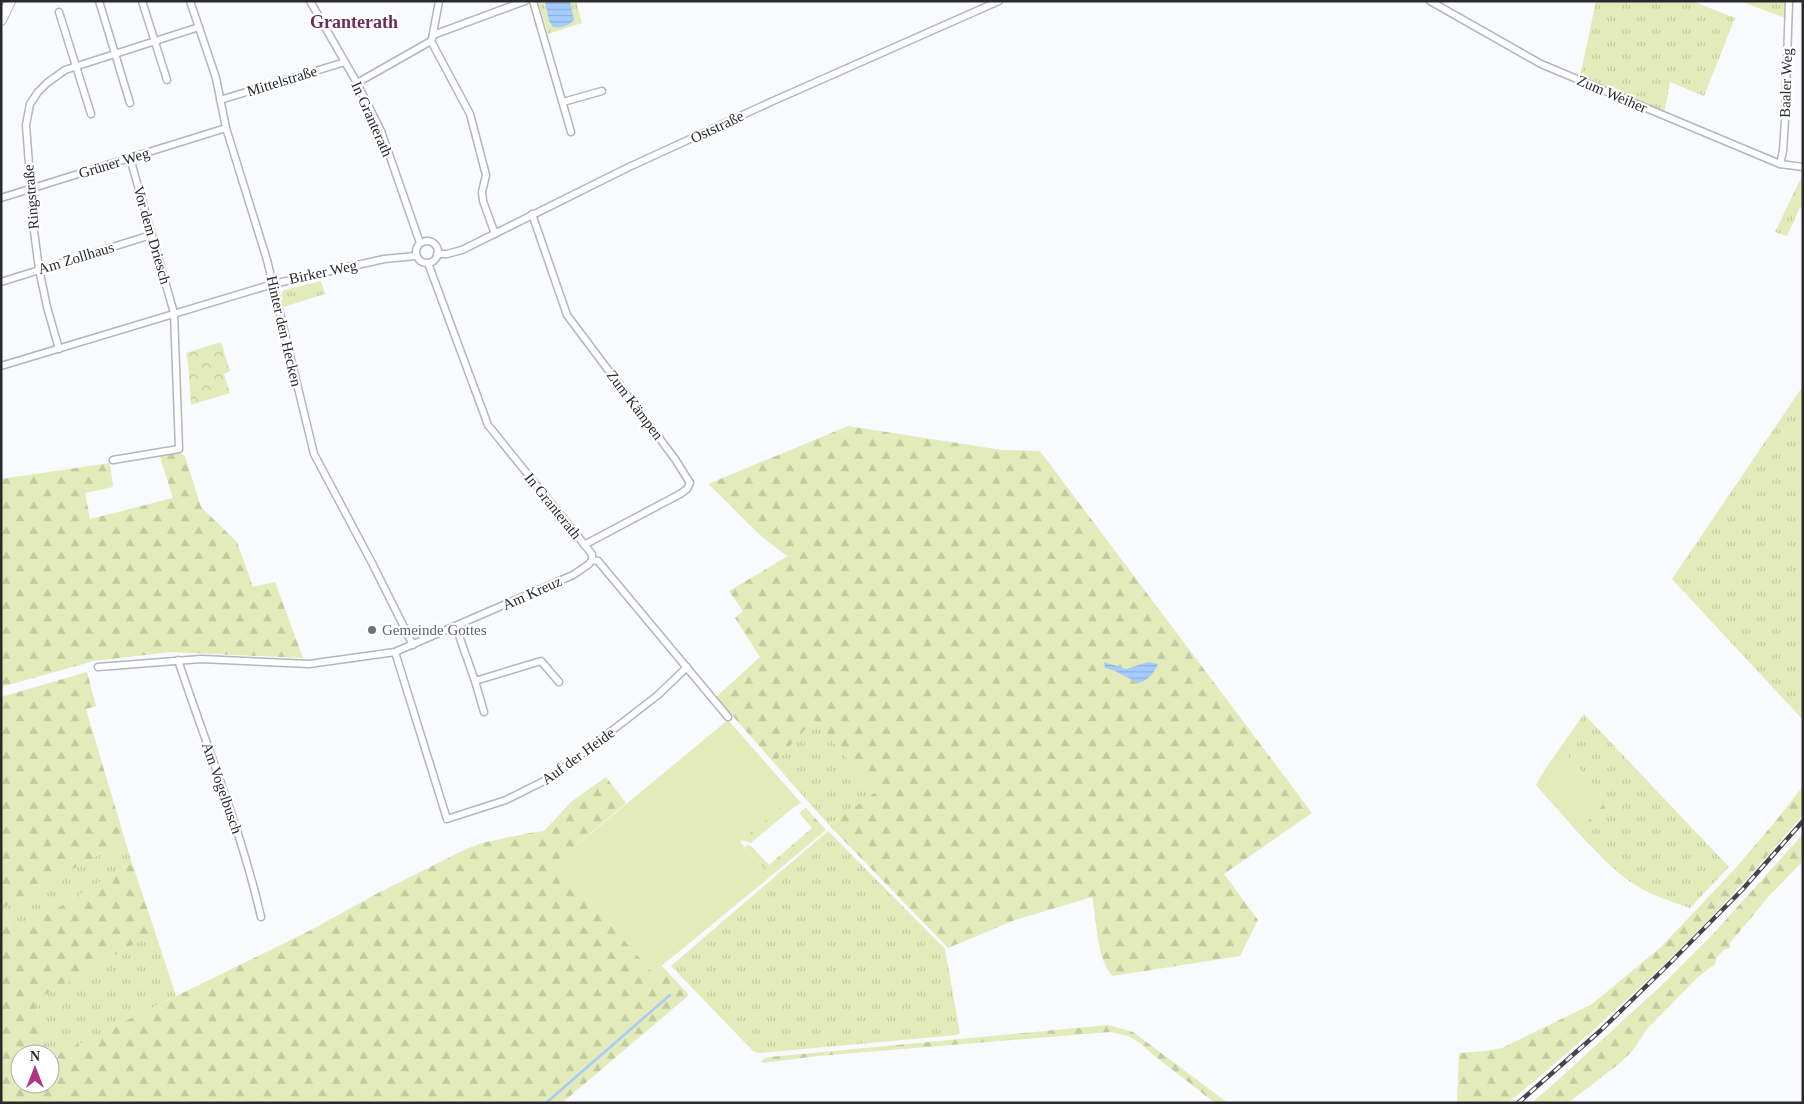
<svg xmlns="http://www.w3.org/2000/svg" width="1804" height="1104" viewBox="0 0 1804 1104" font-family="Georgia,serif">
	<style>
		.grass { fill: url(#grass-tufts) }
		.forest { fill: url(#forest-firs) }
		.park { fill: url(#park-crowns) }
		.garden { fill: #e2ebb9 }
		.water { fill: url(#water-rules) }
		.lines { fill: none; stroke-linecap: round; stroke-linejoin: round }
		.stream { stroke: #a5ccfd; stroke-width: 2.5 }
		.street-casing { stroke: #b3b5bf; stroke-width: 9 }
		.primary-casing { stroke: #b3b5bf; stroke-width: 12 }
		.street { stroke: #fff; stroke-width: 6 }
		.primary { stroke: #fff; stroke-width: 10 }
		.rail-casing { stroke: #454549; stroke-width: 4.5 }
		.rail { stroke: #fff; stroke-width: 2.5; stroke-dasharray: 8; stroke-linecap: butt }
		.worship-dot { fill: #6b7280; stroke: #fff; stroke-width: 2 }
		.labels { text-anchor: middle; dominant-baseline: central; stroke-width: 4.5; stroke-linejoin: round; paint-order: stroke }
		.street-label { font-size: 15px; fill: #2a2a2e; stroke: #fff }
		.worship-label { font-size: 15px; fill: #5b616d; stroke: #fff; text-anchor: start }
		.quarter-label { font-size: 18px; font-weight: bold; fill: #6c2e54; stroke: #fff }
	</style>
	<defs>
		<pattern id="grass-tufts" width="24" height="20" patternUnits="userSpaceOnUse" patternTransform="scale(1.25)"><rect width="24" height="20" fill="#e2ebb9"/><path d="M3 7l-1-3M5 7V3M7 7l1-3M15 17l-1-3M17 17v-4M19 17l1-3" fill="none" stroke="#c2ca9f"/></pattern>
		<pattern id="forest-firs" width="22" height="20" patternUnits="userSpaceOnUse" patternTransform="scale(1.25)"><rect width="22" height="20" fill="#e2ebb9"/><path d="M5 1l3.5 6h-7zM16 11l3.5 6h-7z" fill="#c2ca9f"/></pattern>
		<pattern id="park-crowns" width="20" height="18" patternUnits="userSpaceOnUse" patternTransform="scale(1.25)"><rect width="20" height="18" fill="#e2ebb9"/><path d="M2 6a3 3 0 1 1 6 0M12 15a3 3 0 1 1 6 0" fill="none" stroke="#c2ca9f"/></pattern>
		<pattern id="water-rules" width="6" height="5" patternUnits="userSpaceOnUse" patternTransform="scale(1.25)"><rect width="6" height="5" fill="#a5ccfd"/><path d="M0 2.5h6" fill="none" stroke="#8eafd9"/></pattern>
	</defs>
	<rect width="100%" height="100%" fill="#f9fafe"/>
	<!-- grass -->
	<g class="grass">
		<path d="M538,1h38l6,22 -34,11z"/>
		<path d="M1596,1h96l43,17 -31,78 -34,-14 -6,32 -84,-37z"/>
		<path d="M1740,1l45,1v16z"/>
		<path d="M1803,174v34l-3,-1 -13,29 -12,-4z"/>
		<path d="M321,281l4,13 -42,13 -2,-12 3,-5z"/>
		<path d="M1803,386v334l-131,-141z"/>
		<path d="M1584,714l145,153 -39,41c-21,-7 -42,-14 -61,-27 -17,-12 -31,-28 -46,-43l29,-33 -52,-57z"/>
		<path d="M814,720l63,72 -48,33 -55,-62z"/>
		<path d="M828,831l117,118 15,84 -3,2 -197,18 -6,-1 -83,-86z"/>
		<path d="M125,840l7,23 -119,72 -10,-27z"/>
		<path d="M155,932l21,64 -126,63 -16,-58z"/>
	</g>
	<!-- forest -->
	<g class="forest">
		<path d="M848,426l154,24 38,1 272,362 -88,61 34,46 -18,36 -127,20c-17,-16 -16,-56 -21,-79l-77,23 -67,28 -119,-123 47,-33 -62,-72 -40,43 -58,-66 44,-40 -25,-39 8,-7 -14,-20 59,-35c-31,-19 -53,-48 -80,-72z"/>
		<path d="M177,451l8,5 16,51 36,35 16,45 22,-5 28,76 -133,-6 -76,9 -93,26v-208l109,-16 3,24 -28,6 5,26 83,-21 -14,-44z"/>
		<path d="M87,672l9,34 -10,3 39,131 -122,68 10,27 119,-72 23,69 -121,69 15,53h-29v30h30v-26l261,-128 67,-37 86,-43 18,-7 47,-10 15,-2 27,-29 35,-25 20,26 -70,59 97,111 9,-7 27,29 -127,108h-561v-406z"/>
		<path d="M1560,748l52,57 -29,33 -47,-53 9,-16z"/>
		<path d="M1803,786v29c-29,33 -58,67 -89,99 -64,67 -134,129 -206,189h-51l2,-50 26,-2 17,-3 90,-44 69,-57 71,-75 43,-50z"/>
		<path d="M794,795l7,8 -7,4 -43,36 -9,-3z"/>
		<path d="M806,808l20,22 -55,46 -26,-29 2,-2 4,1 18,19 43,-37 -13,-15z"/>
		<path d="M1803,834v27l-34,35 -39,47v5l-6,2 -7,7 -2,7 -17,13 -51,52 -14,21 -13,13 -52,40h-37l17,-14 114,-104 52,-52z"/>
		<path d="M1108,1025l25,7 95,71h-13l-59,-46 -16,-14 -12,-7 -18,-4 -292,24 -55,7 -2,-2 4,-3 5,-1z"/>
	</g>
	<!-- park -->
	<path class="park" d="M221,342l9,29 -6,3 6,19 -39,12 -3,-43 -2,-9z"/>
	<!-- garden -->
	<g class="garden">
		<path d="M728,720l66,75 -54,47 31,34 -118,97 -97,-111z"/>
		<path d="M1560,760l44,44 -26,28 -40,-45z"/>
	</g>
	<!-- water -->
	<g class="water">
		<path d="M545,1h25l4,19c-6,6 -13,8 -21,7l-4,-6z"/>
		<path d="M1104,662l22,7 22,-7 10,2c-5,10 -9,16 -20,19l-23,-12 -10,-3z"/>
	</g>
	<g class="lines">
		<!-- stream -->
		<path class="stream" d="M546,1103l124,-108"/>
		<!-- street casing -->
		<g class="street-casing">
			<g id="street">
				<path d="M99,1l31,102"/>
				<path d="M142,1l25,79"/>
				<path d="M190,1l26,77 10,50 41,132 47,194 58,109 41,82"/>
				<path d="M310,1l47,82 24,48 39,112"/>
				<path d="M439,1l-7,38 -1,2 39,73 16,61 -4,17 1,9 12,33"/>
				<path d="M533,1l38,131"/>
				<path d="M1430,1l111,63 239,100 23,3"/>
				<path d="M59,12l32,102"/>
				<path d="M433,35l92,-34"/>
				<path d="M357,83l74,-42"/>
				<path d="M220,100l125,-38"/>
				<path d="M563,102l39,-11"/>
				<path d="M1780,164l3,-13 2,-31 4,-119"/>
				<path d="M1,198l225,-70"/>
				<path d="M532,214l35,101 108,144 15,24 -3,6 -7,5 -96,51"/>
				<circle cx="427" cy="252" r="11"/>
				<path d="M437,254h10l15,-4 167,-83 144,-66 226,-100"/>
				<path d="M428,263l60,162 104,129v6"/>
				<path d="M1,282l150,-47"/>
				<path d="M59,349l-12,-42 -8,-38 -5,-38 -8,-106 4,-21 8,-12 9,-9 18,-13 134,-43"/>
				<path d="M1,366l272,-82 111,-25 32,-3"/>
				<path d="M113,460l66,-11 -5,-136 -44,-155"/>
				<path d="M592,560l6,1 130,156"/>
				<path d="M456,627l19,54 9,31"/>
				<path d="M395,652l52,167 59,-19 46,-23 106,-82 29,-28"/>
				<path d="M178,660c28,85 63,169 83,257"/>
				<path d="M98,667l103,-8 108,5 86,-12 178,-77 16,-11 3,-4"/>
				<path d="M475,681l66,-20 18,21"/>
			</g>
		</g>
		<!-- primary casing -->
		<g class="primary-casing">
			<path id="primary" d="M1,20l9,-19"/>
		</g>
		<!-- street -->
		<use href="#street" class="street"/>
		<!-- primary -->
		<use href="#primary" class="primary"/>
		<!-- rail casing -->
		<g class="rail-casing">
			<path id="rail" d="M1518,1103l82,-72 71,-69 71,-72 61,-69"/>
		</g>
		<!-- rail -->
		<use href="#rail" class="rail"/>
	</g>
	<!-- markers -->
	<circle class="worship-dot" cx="372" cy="630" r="5"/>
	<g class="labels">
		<!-- street labels -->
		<g class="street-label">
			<text transform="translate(282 81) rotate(-17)">Mittelstraße</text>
			<text transform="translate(1786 83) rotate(-88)">Baaler Weg</text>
			<text transform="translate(1612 94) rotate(23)">Zum Weiher</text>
			<text transform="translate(372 119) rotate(66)">In Granterath</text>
			<text transform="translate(717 127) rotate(-25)">Oststraße</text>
			<text transform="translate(114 163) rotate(-17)">Grüner Weg</text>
			<text transform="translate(31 197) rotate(-95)">Ringstraße</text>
			<text transform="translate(152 235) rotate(74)">Vor dem Driesch</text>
			<text transform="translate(76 258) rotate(-17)">Am Zollhaus</text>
			<text transform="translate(323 272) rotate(-12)">Birker Weg</text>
			<text transform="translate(284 331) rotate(77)">Hinter den Hecken</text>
			<text transform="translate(635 405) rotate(53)">Zum Kämpen</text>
			<text transform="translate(553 506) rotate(51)">In Granterath</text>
			<text transform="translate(532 593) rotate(-24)">Am Kreuz</text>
			<text transform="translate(578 756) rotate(-36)">Auf der Heide</text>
			<text transform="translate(222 788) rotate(71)">Am Vogelbusch</text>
		</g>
		<!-- worship labels -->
		<g class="worship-label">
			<text x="382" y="630">Gemeinde Gottes</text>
		</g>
		<!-- quarter labels -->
		<g class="quarter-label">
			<text x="354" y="22">Granterath</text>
		</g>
	</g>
	<!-- border -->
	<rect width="1804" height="1104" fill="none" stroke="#2a2a2e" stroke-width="5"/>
	<!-- north arrow -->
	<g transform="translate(35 1069)"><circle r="24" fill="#ffffff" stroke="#aaaaab"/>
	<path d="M0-4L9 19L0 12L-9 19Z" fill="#b03484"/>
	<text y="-8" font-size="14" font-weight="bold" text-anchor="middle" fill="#2a2a2e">N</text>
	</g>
</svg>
